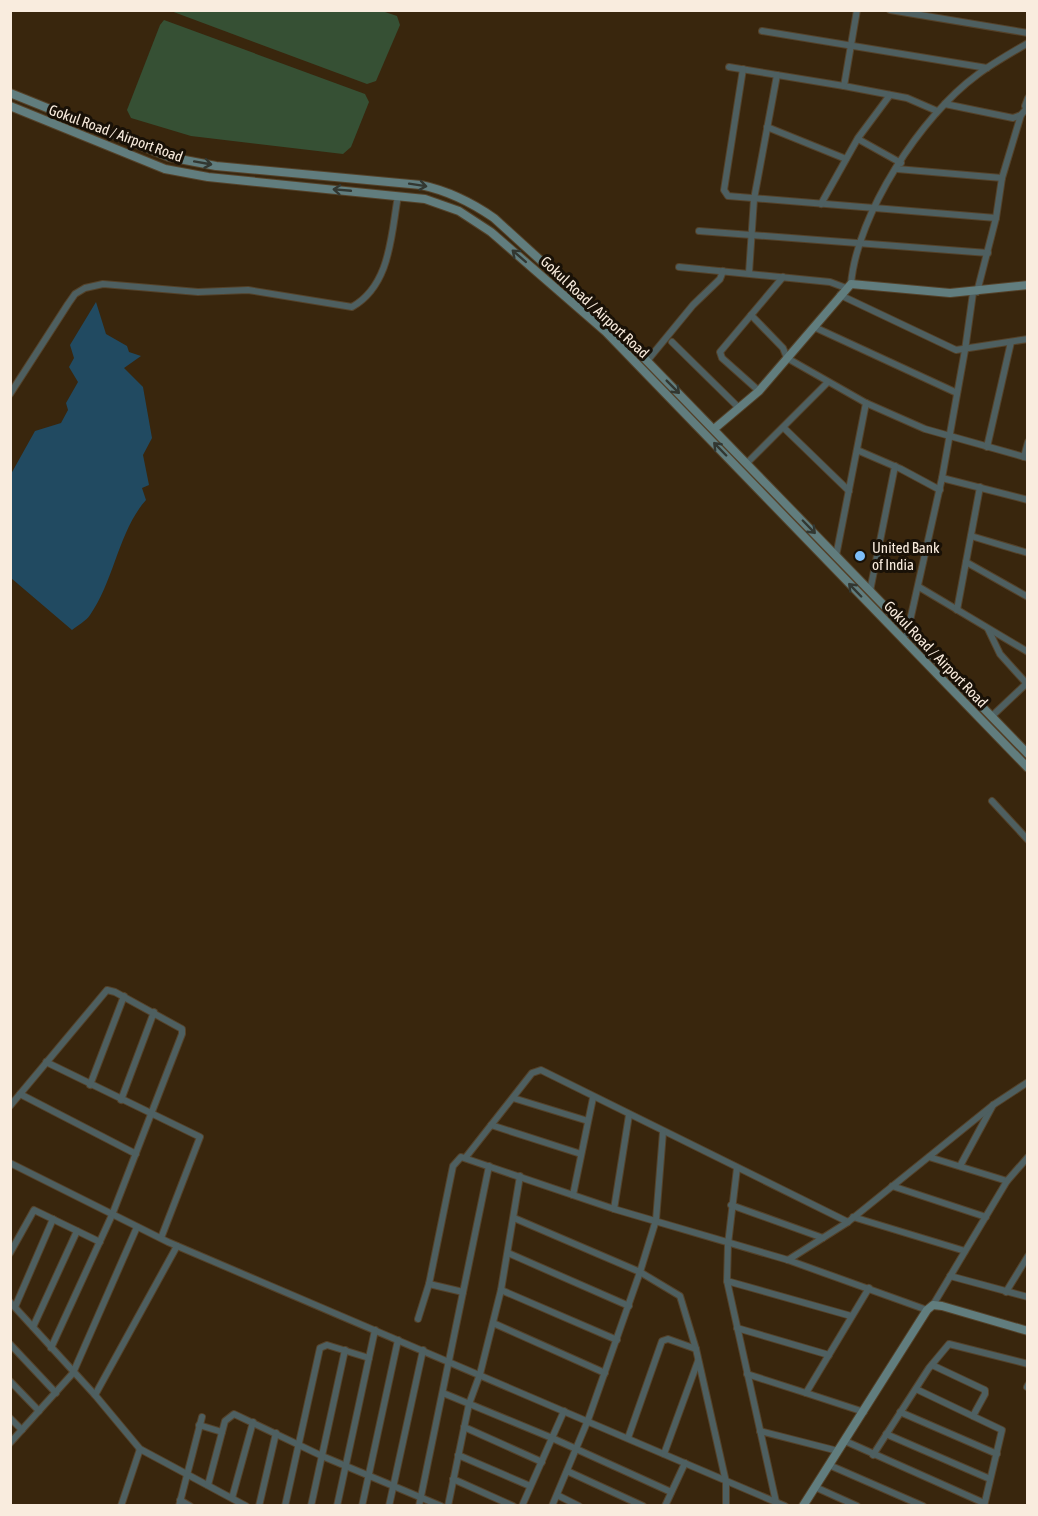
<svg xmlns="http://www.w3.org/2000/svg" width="1038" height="1516" viewBox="0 0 1038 1516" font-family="'Asap Condensed',sans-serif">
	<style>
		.green { fill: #365034 }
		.water { fill: #214a61 }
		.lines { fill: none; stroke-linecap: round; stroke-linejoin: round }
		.street-casing { stroke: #54422a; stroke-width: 8 }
		.secondary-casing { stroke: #54422a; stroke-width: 10 }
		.street { stroke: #4e5f60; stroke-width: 6 }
		.secondary { stroke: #617d7e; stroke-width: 8 }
		.oneway { stroke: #323731 }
		.poi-dot { fill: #7dbef9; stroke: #191107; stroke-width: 2 }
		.labels { text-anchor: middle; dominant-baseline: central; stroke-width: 6; stroke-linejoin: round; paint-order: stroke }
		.street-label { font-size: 15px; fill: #f9ecde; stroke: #191107 }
		.poi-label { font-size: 15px; fill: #f9ecde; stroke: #191107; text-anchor: start }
	</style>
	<rect width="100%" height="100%" fill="#39260d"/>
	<!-- green -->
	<g class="green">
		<path d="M171,11h211l15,5 3,9 -24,56 -9,3z"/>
		<path d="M164,20l201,74 4,8 -18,45 -8,7 -152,-18 -60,-18 -4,-8 33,-85z"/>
	</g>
	<!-- water -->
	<path class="water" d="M96,302l10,32 21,12 2,6 12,4 -17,12 19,19 9,51 -9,17 6,30 -7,3 4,12c-27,30 -32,81 -56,115 -4,6 -12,10 -18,15l-61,-52v-104l24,-43 26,-8 7,-13 -2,-7 12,-21 -9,-15 5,-9 -4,-13z"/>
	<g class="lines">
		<!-- street casing -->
		<g class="street-casing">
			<g id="street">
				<path d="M857,10l-13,76 63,12 30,13"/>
				<path d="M890,10l138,23"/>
				<path d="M762,31l225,37"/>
				<path d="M729,67l115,19"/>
				<path d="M743,69l-19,121 4,6 268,22"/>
				<path d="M1028,98l-3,8 3,2"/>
				<path d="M945,104l68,14 8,-3 6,-7"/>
				<path d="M767,127l79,32"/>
				<path d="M858,139l43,24"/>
				<path d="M897,169l105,9"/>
				<path d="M821,204l37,-66 32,-43"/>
				<path d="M699,231l289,22"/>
				<path d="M679,267l151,15 16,6"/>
				<path d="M749,273l5,-74 23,-124"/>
				<path d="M851,284c6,-70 70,-168 126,-209 16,-12 34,-22 51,-32"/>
				<path d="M977,292l19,-74 6,-40 19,-63"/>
				<path d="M840,295l116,55 72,-11"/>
				<path d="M751,315l32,33 4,10 79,45 59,26 103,29"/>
				<path d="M814,327l143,66"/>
				<path d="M672,342l67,66"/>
				<path d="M647,361l46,-56 27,-26 3,-8"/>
				<path d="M759,391l-37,-33 -2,-6 63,-75"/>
				<path d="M10,394l58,-90 7,-10 10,-6 18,-4 95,8 50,-2 104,17c39,-22 39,-73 46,-111"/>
				<path d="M784,428l65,63"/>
				<path d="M987,447l24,-105"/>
				<path d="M857,450l44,19 39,21"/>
				<path d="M1024,457l4,-15"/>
				<path d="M747,463l80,-80"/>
				<path d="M942,478l86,22"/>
				<path d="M971,536l57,17"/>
				<path d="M836,556l30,-153"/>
				<path d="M966,562l62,35"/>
				<path d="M919,587l109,65"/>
				<path d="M870,591l25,-125"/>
				<path d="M957,610l23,-123"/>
				<path d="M988,629l12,25 28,31"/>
				<path d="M907,634l35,-156 23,-128 8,-57"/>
				<path d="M991,717l36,-34"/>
				<path d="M992,801l36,39"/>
				<path d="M46,1062l154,75 -39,101"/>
				<path d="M90,1085l34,-89"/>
				<path d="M20,1094l116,60"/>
				<path d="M513,1098l75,23"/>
				<path d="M121,1100l33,-88"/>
				<path d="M10,1106l97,-116 8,2 67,37v5l-70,181 -61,133"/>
				<path d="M491,1125l90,29"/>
				<path d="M466,1157l66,-84 9,-3 307,152"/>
				<path d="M929,1157l78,24"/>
				<path d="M10,1163l158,79 617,264"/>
				<path d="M960,1166l33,-61"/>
				<path d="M737,1168l-9,76 -1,37 49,221"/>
				<path d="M892,1186l94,31"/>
				<path d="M573,1195l20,-97"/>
				<path d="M731,1205l92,33"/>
				<path d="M614,1209l15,-94"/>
				<path d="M853,1217l112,34"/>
				<path d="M514,1218l126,54 40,24 16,53 30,133v24"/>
				<path d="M10,1253l24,-43 66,32"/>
				<path d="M508,1253l121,53"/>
				<path d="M788,1260l60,-38 145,-117 35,-23"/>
				<path d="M950,1276l78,21"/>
				<path d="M727,1281l124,35"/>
				<path d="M429,1284l34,8"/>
				<path d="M501,1290l116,50"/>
				<path d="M1006,1292l22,-36"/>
				<path d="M10,1302l85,93 45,54 106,57"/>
				<path d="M933,1305l74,-124 21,-24"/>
				<path d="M15,1307l38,-88"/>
				<path d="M418,1319l11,-35 24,-118 8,-9 153,52 174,51 139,50"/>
				<path d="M493,1323l112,50"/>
				<path d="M33,1327l44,-96"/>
				<path d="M737,1328l92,27"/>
				<path d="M10,1344l46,49"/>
				<path d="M932,1365l53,25v4l-12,22"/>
				<path d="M747,1374l59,19"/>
				<path d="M10,1381l29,30"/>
				<path d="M1027,1387l1,-2"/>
				<path d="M916,1389l86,41 -18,76"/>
				<path d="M443,1393l109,45 12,-27"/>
				<path d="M95,1395l82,-149"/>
				<path d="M864,1412l-58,-19 63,-105"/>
				<path d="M900,1412l97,42"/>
				<path d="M10,1418l12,12"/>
				<path d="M199,1425l23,7"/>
				<path d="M464,1427l78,35"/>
				<path d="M760,1431l78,20"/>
				<path d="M886,1434l104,45"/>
				<path d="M628,1438l34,-97 6,-2 28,10"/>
				<path d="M845,1441l139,62"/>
				<path d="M10,1443l63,-70 64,-146"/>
				<path d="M664,1454l34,-93"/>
				<path d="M458,1455l72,31"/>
				<path d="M873,1455l56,-87 20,-24 79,20"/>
				<path d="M829,1465l94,41"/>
				<path d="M567,1471l76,35"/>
				<path d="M453,1479l60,27"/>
				<path d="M208,1485l17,-64 9,-7 88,42 119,50"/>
				<path d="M815,1487l42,19"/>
				<path d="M557,1495l22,11"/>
				<path d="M232,1498l21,-76"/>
				<path d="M180,1500l10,6"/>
				<path d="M121,1506l19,-57"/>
				<path d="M179,1506l23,-89"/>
				<path d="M259,1506l17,-73"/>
				<path d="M285,1506l35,-158 7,-3 42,13"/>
				<path d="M311,1506l34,-156"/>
				<path d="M337,1506l38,-176"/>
				<path d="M362,1506l36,-166"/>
				<path d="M389,1506l34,-156"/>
				<path d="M419,1506l70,-340"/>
				<path d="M448,1506l21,-102 11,-30 21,-84 19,-114"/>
				<path d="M522,1506l30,-68 119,54"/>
				<path d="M552,1506l36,-86 52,-148 16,-52 7,-88"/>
				<path d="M665,1506l20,-43"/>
			</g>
		</g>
		<!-- secondary casing -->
		<g class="secondary-casing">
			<g id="secondary">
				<path d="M10,93l159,64 47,9 205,19c28,6 50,17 73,33l121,110 413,426"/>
				<path d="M10,106l155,63 43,8 217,22 34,12 32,21 115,100 422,436"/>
				<path d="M714,429l45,-38 92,-107 99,9 78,-8"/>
				<path d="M803,1506l124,-196 6,-5 9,1 86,25"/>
			</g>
		</g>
		<!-- street -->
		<use href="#street" class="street"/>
		<!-- secondary -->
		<use href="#secondary" class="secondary"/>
	</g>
	<!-- one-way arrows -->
	<defs><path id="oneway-shaft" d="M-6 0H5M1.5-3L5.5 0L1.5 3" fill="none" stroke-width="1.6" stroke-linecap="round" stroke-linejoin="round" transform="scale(1.5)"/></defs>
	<g class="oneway">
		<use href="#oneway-shaft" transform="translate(203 163) rotate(10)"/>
		<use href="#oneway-shaft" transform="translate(418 185) rotate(9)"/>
		<use href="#oneway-shaft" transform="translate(342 190) rotate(-175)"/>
		<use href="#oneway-shaft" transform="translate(519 256) rotate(-139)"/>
		<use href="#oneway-shaft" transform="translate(673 387) rotate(45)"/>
		<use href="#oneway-shaft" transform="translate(720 449) rotate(-134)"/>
		<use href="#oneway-shaft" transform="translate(809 527) rotate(46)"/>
		<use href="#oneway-shaft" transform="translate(855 590) rotate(-134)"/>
	</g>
	<!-- markers -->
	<circle class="poi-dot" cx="860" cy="556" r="6"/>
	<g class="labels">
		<!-- street labels -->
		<g class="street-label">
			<text transform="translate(116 133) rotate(20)">Gokul Road / Airport Road</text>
			<text transform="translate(595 307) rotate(43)">Gokul Road / Airport Road</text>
			<text transform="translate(936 654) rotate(46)">Gokul Road / Airport Road</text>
		</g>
		<!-- poi labels -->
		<g class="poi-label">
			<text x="872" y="547">United Bank<tspan x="872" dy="17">of India</tspan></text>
		</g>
	</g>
	<!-- border -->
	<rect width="1038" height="1516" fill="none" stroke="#f9ecde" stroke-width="24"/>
</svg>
